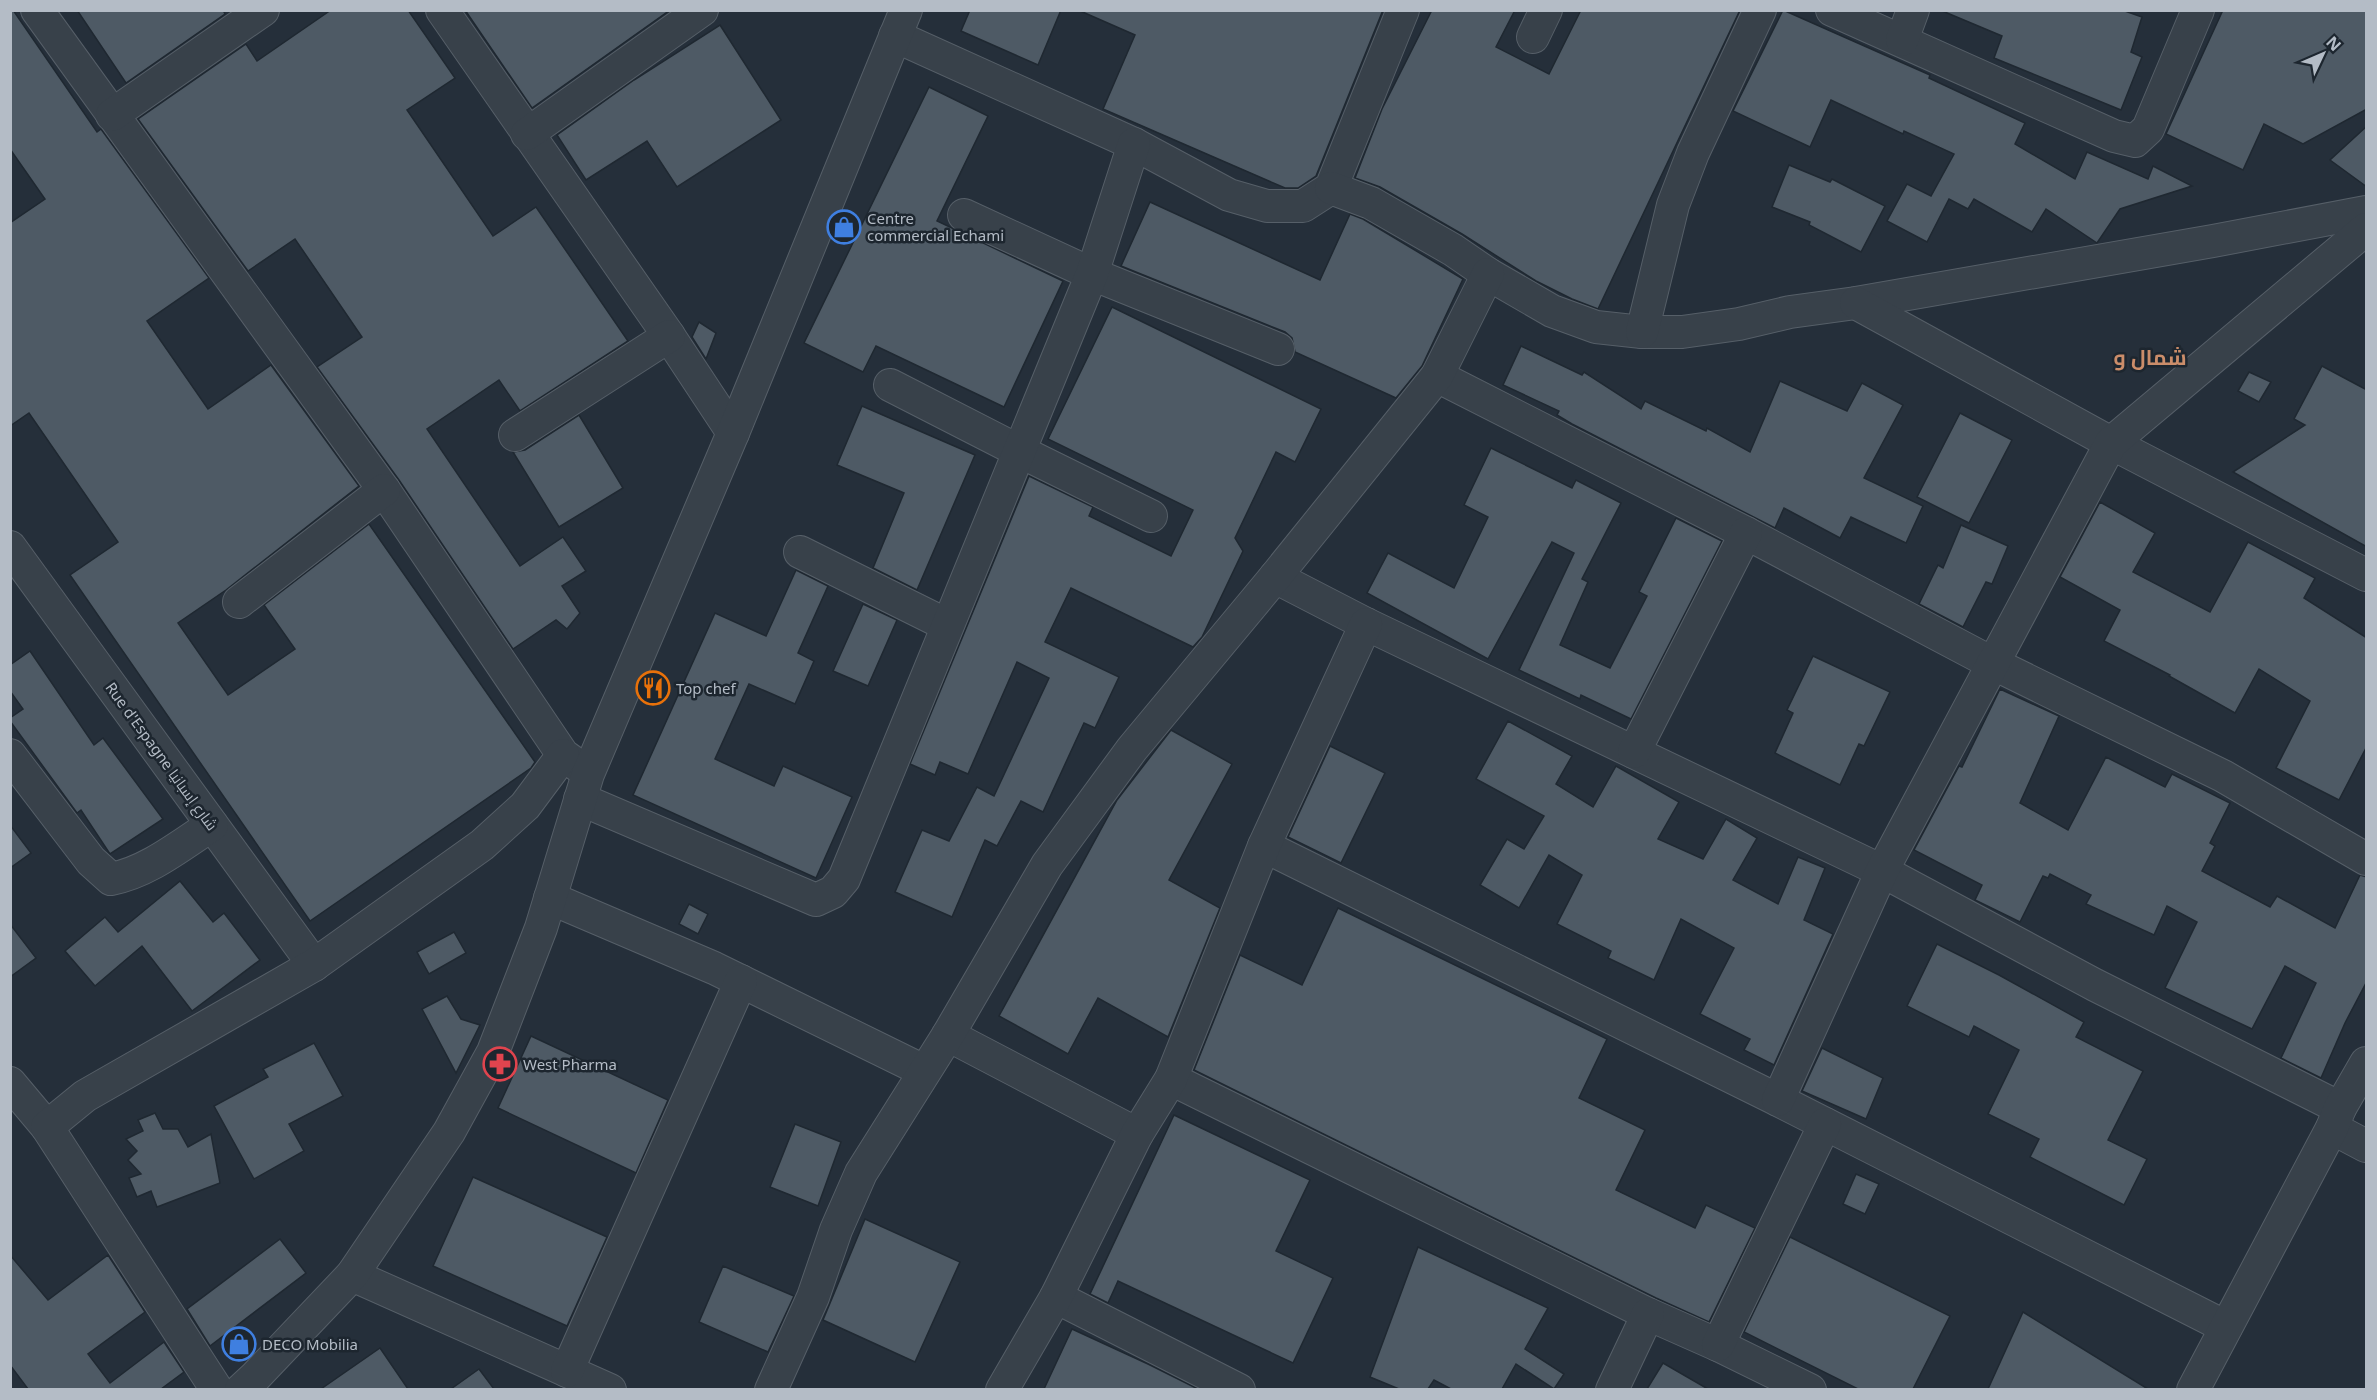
<svg xmlns="http://www.w3.org/2000/svg" width="2377" height="1400" viewBox="0 0 2377 1400" font-family="'Noto Sans',Cairo,sans-serif">
	<style>
		.building { fill: #4e5a65; stroke: #1f2831; stroke-width: 1.5 }
		.lines { fill: none; stroke-linecap: round; stroke-linejoin: round }
		.minor-casing { stroke: #565f68; stroke-width: 34 }
		.minor { stroke: #38414a; stroke-width: 32 }
		.labels { text-anchor: middle; dominant-baseline: central; stroke-width: 5; stroke-linejoin: round; paint-order: stroke }
		.poi-label { font-size: 15px; fill: #b4bcc6; stroke: #1d262f; text-anchor: start }
		.street-label { font-size: 15px; fill: #b4bcc6; stroke: #1d262f }
		.district-label { font-size: 21px; font-weight: bold; fill: #cb8d6a; stroke: #1d262f }
	</style>
	<rect width="100%" height="100%" fill="#252f3a"/>
	<!-- building -->
	<g class="building">
		<path d="M10,10h3l84,122 4,-3 108,149 -62,43 61,88 63,-44 88,121 -133,104 -48,33 50,72 67,-46 -31,-44 105,-81 166,238 -4,6 -221,153 -240,-346 48,-33 -89,-129 -19,13v-203l35,-24 -35,-50z"/>
		<path d="M77,10h146l2,4 -99,69z"/>
		<path d="M331,10h77l47,68 -48,32 86,126 43,-29 92,134 -108,70 -21,-31 -72,49 93,137 43,-29 23,34 -24,15 18,27 -13,16 -11,-9 -43,29 -114,-169 -82,-113 45,-30 -67,-98 -47,32 -110,-152 108,-75 11,17z"/>
		<path d="M465,10h205l-138,98z"/>
		<path d="M970,10h91l-23,55 -77,-34z"/>
		<path d="M1078,10h305l-67,166 -18,12h-13l-182,-79 32,-74z"/>
		<path d="M1432,10h83l-19,37 53,27 32,-64h159l-142,299 -26,-10 -36,-18 -74,-47 -82,-47 -25,-9 27,-69z"/>
		<path d="M1783,10l147,65 -1,3 96,45 -10,21 60,35 12,-27 61,27 5,-13 39,20 -72,23 -23,34 -51,-34 -14,23 -58,-33 -6,10 -19,-10 -22,43 -40,-21 20,-37 24,12 23,-42 -50,-23 -1,3 -72,-34 -21,47 -77,-36z"/>
		<path d="M1940,10h182l20,7 -11,35 11,5 -21,53 -127,-52 8,-22z"/>
		<path d="M2223,10h144v99l-64,35 -39,-20 -21,46 -77,-36z"/>
		<path d="M720,25l61,95 -104,67 -30,-46 -61,39 -29,-45 77,-55z"/>
		<path d="M929,87l59,29 -51,105 126,60 -59,126 -128,-61 -13,26 -59,-29z"/>
		<path d="M2367,126v61l-37,-27z"/>
		<path d="M1789,165l41,17 2,-3 53,27 -24,46 -52,-27 1,-3 -38,-15z"/>
		<path d="M1150,202l170,78 30,-66 13,5 100,60 -41,87 -26,32 -101,-46 -3,-14 -7,-6 -164,-66z"/>
		<path d="M1112,307l209,102 -26,53 -19,-10 -41,86 8,13 -41,86 -9,10 -122,-59 -26,54 74,35 -24,51 -11,-5 -41,89 -22,-11 -24,45 -12,-6 -33,77 -57,-25 27,-62 27,11 28,-54 17,9 55,-118 -32,-16 -49,112 -28,-12 -5,13 -25,-11 119,-288 64,31 -4,9 82,40 22,-46 -145,-71z"/>
		<path d="M699,322l17,11 -10,26 -14,-22z"/>
		<path d="M1521,346l61,29 2,-3 57,37 4,-8 61,30 1,-3 43,24 30,-71 67,30 15,-28 41,22 -39,73 59,28 -17,37 -55,-26 -11,21 -56,-30 -9,20 -203,-104 -15,-9 2,-4 -56,-26z"/>
		<path d="M2322,366l45,24v157l-134,-75 72,-47 -11,-6z"/>
		<path d="M2249,372l22,10 -12,20 -21,-11z"/>
		<path d="M862,406l113,49 -58,135 -44,-22 31,-75 -67,-28z"/>
		<path d="M1960,413l52,27 -43,83 -52,-26z"/>
		<path d="M579,415l44,73 -64,39 -46,-75 12,-2z"/>
		<path d="M1491,448l81,40 4,-8 45,23 -39,76 6,3 -28,63 50,23 37,-72 -8,-4 37,-74 46,23 -91,178 -50,-24 -1,4 -61,-29 55,-117 -22,-11 -64,117 -121,-66 21,-40 66,35 34,-71 -24,-12z"/>
		<path d="M2100,502l55,31 -22,39 77,40 38,-70 67,36 -11,20 63,40v108l-28,54 -63,-32 34,-67 -51,-32 -24,44 -66,-37 1,-1 -66,-34 16,-31 -60,-33z"/>
		<path d="M1961,525l47,21 -16,38 -6,-2 -23,45 -44,-23 19,-39 5,3z"/>
		<path d="M796,570l32,16 -30,67 16,8 -19,43 -46,-20 -34,75 59,27 9,-20 69,31 -36,81 -183,-83 82,-182 51,23z"/>
		<path d="M863,604l34,16 -29,66 -35,-15z"/>
		<path d="M30,651l64,94 9,-7 60,81 -53,35 -29,-44 -4,3 -67,-92v-3l13,-9 -13,-18v-26z"/>
		<path d="M1813,656l77,36 -26,54 -5,-2 -19,41 -65,-32 18,-40 -6,-3z"/>
		<path d="M2000,689l59,27 -39,87 48,27 38,-73 59,30 7,-13 58,29 -20,40 5,3 -13,25 68,36 7,-11 58,32 25,-53 7,2v104l-22,42 -24,55 -40,-20 35,-75 -31,-17 -33,63 -87,-41 32,-66 -30,-16 -13,29 -68,-31 5,-9 -41,-21 -2,4 -5,-2 -23,46 -45,-22 7,-15 -68,-35 45,-84 3,1z"/>
		<path d="M1508,721l64,35 -16,28 37,23 23,-41 63,36 -21,37 45,20 23,-40 31,19 -24,42 45,24 20,-47 27,11 -21,52 29,14 -59,131 -30,-15 6,-11 -50,-25 34,-66 -53,-29 -27,61 -46,-22 3,-7 -54,-27 25,-49 -33,-20 -30,53 -39,-23 27,-46 17,10 20,-33 -68,-37z"/>
		<path d="M1171,730l61,34 -63,116 51,28 -52,129 -70,-39 -30,56 -69,-38 118,-216z"/>
		<path d="M1330,746l55,27 -44,90 -53,-26z"/>
		<path d="M10,825l21,28 -21,15z"/>
		<path d="M180,881l33,41 11,-9 36,47 -68,51 -50,-65 -47,40 -30,-35 40,-34 13,15z"/>
		<path d="M689,904l19,10 -10,20 -19,-10z"/>
		<path d="M1338,908l269,131 -28,59 66,32 -29,60 79,38 11,-23 49,23 -46,94 -53,-24 -462,-228 46,-115 62,30z"/>
		<path d="M10,924l26,34 -26,19z"/>
		<path d="M454,932l12,21 -37,21 -12,-22z"/>
		<path d="M1937,944l62,31 85,47 -8,15 67,34 -35,69 39,19 -23,46 -94,-48 9,-18 -51,-25 31,-64 -45,-24 -5,11 -62,-31z"/>
		<path d="M447,996l14,23 19,6 -24,48 -34,-64z"/>
		<path d="M531,1036l137,64 -32,73 -138,-65z"/>
		<path d="M314,1043l29,53 -54,28 15,27 -50,28 -40,-73 54,-29 -5,-8z"/>
		<path d="M1822,1048l61,30 -17,41 -64,-28z"/>
		<path d="M155,1113l8,16h15l10,18 23,-13 9,49 -63,24 -6,-16 -14,6 -8,-19 12,-4 -13,-14 9,-9 -11,-12 17,-8 -5,-11z"/>
		<path d="M1174,1115l136,65 -34,71 57,27 -40,85 -175,-82 -10,22 -18,-9z"/>
		<path d="M795,1124l46,18 -23,64 -48,-19z"/>
		<path d="M1856,1174l23,10 -14,30 -22,-10z"/>
		<path d="M473,1177l134,60 -40,89 -134,-60z"/>
		<path d="M865,1219l95,43 -45,100 -92,-42z"/>
		<path d="M1790,1237l160,79 -37,73h-55l-114,-57z"/>
		<path d="M280,1239l26,34 -96,73 -23,-37z"/>
		<path d="M1418,1247l130,61 -23,41 39,25 -10,15 -38,-25 -14,25h-51l-17,-9 -6,9h-29l-29,-12z"/>
		<path d="M10,1255l38,45 60,-45 37,57 -57,42 22,29 54,-41 20,30 -23,17h-133l-18,-24z"/>
		<path d="M723,1266l71,30 -26,56 -69,-30z"/>
		<path d="M2023,1312l125,77h-160z"/>
		<path d="M1072,1329l76,35 50,25h-154z"/>
		<path d="M380,1348l28,41h-87z"/>
		<path d="M1663,1363l45,26h-61z"/>
		<path d="M479,1369l15,20h-43z"/>
	</g>
	<g class="lines">
		<!-- minor casing -->
		<g class="minor-casing">
			<g id="minor">
				<path d="M37,10l347,480 179,265 17,12"/>
				<path d="M442,10l227,326 64,97"/>
				<path d="M1832,10l282,126 21,5 13,-12 50,-119"/>
				<path d="M895,36l239,108 95,51 38,11h36l28,-18 72,-178"/>
				<path d="M1533,37l13,-27"/>
				<path d="M1902,40l11,-30"/>
				<path d="M112,115l151,-105"/>
				<path d="M527,134l175,-124"/>
				<path d="M1331,188l40,15 82,47 35,24 64,37 44,16 46,5h40l57,-8 51,-12 66,-9 357,-62 153,-29"/>
				<path d="M964,215l128,59 186,75"/>
				<path d="M1856,303l255,140 255,132"/>
				<path d="M1642,332l31,-127 20,-52 67,-143"/>
				<path d="M1437,376l309,157 246,130 231,113 143,83"/>
				<path d="M890,385l129,66 132,65"/>
				<path d="M515,435l154,-99"/>
				<path d="M10,547l304,418"/>
				<path d="M800,552l147,73"/>
				<path d="M1275,577l91,47 516,247 213,114 245,123"/>
				<path d="M239,602l145,-112"/>
				<path d="M1634,752l112,-219"/>
				<path d="M10,755l81,106 20,18c37,-7 70,-34 101,-54"/>
				<path d="M580,799l236,101 17,-8 11,-13 248,-605 42,-130"/>
				<path d="M1264,846l514,254 448,227"/>
				<path d="M550,898l164,70 210,103"/>
				<path d="M948,1035l189,99"/>
				<path d="M1171,1079l477,235 70,31 92,45"/>
				<path d="M10,1083l37,44"/>
				<path d="M1778,1100l104,-229 229,-428 255,-214"/>
				<path d="M2332,1128l34,18"/>
				<path d="M352,1275l258,115"/>
				<path d="M1056,1297l183,93"/>
				<path d="M1718,1345l107,-221"/>
				<path d="M567,1371l174,-390"/>
				<path d="M217,1390l-170,-263 38,-31 229,-131 168,-120 43,-39 38,-51"/>
				<path d="M241,1390l14,-13 97,-102 97,-143 44,-80 48,-124 47,-154 145,-341 173,-423"/>
				<path d="M771,1390l42,-93 23,-67 25,-57 87,-138 99,-170 85,-116 143,-172 162,-201 51,-102"/>
				<path d="M1002,1390l54,-93 81,-163 34,-55 93,-233 102,-222"/>
				<path d="M1612,1390l36,-76"/>
				<path d="M2193,1390l139,-262 8,-20 26,-45"/>
			</g>
		</g>
		<!-- minor -->
		<use href="#minor" class="minor"/>
	</g>
	<!-- icons -->
	<defs>
		<g id="shop-ring" transform="scale(1.725)"><circle r="9.5" fill="#1d262f" stroke="#3f7fe0" stroke-width="1.5"/><path d="M-5-2.5h2.3a2.7 3.5 0 0 1 5.4 0H5L5.5 6h-11ZM-1.5-2.5h3a1.5 2.3 0 0 0-3 0Z" fill="#3f7fe0"/></g>
		<g id="restaurant-ring" transform="scale(1.725)"><circle r="9.5" fill="#1d262f" stroke="#e8710a" stroke-width="1.5"/><path d="M-5-6h1v4h1v-4h1v4h1v-4h1v5L-1.5 .5V6h-2V.5L-5-1ZM5-6V6H3V1.5H1.5Q1.5-4 5-6Z" fill="#e8710a"/></g>
		<g id="pharmacy-ring" transform="scale(1.725)"><circle r="9.5" fill="#1d262f" stroke="#e0444e" stroke-width="1.5"/><path d="M-2-6h4v4h4v4h-4v4h-4v-4h-4v-4h4Z" fill="#e0444e"/></g>
	</defs>
	<g fill-rule="evenodd">
		<use href="#shop-ring" x="844" y="227"/>
		<use href="#restaurant-ring" x="653" y="688"/>
		<use href="#pharmacy-ring" x="500" y="1064"/>
		<use href="#shop-ring" x="239" y="1344"/>
	</g>
	<g class="labels">
		<!-- poi labels -->
		<g class="poi-label">
			<text x="867" y="218">Centre<tspan x="867" dy="17">commercial Echami</tspan></text>
			<text x="676" y="688">Top chef</text>
			<text x="523" y="1064">West Pharma</text>
			<text x="262" y="1344">DECO Mobilia</text>
		</g>
		<!-- street labels -->
		<g class="street-label">
			<text transform="translate(162 756) rotate(54)">Rue d'Espagne شارع إسبانيا</text>
		</g>
		<!-- district labels -->
		<g class="district-label">
			<text x="2150" y="357">شمال و</text>
		</g>
	</g>
	<!-- border -->
	<rect width="2377" height="1400" fill="none" stroke="#b4bcc6" stroke-width="24"/>
	<!-- north arrow -->
	<g transform="translate(2323 54) rotate(46)" stroke="#1d262f" stroke-width="4.5" paint-order="stroke">
	<path d="M0-4.5L10 22L0 15L-10 22Z" fill="#b4bcc6"/>
	<text y="-9" font-size="16" font-weight="bold" text-anchor="middle" fill="#b4bcc6">N</text>
	</g>
</svg>
